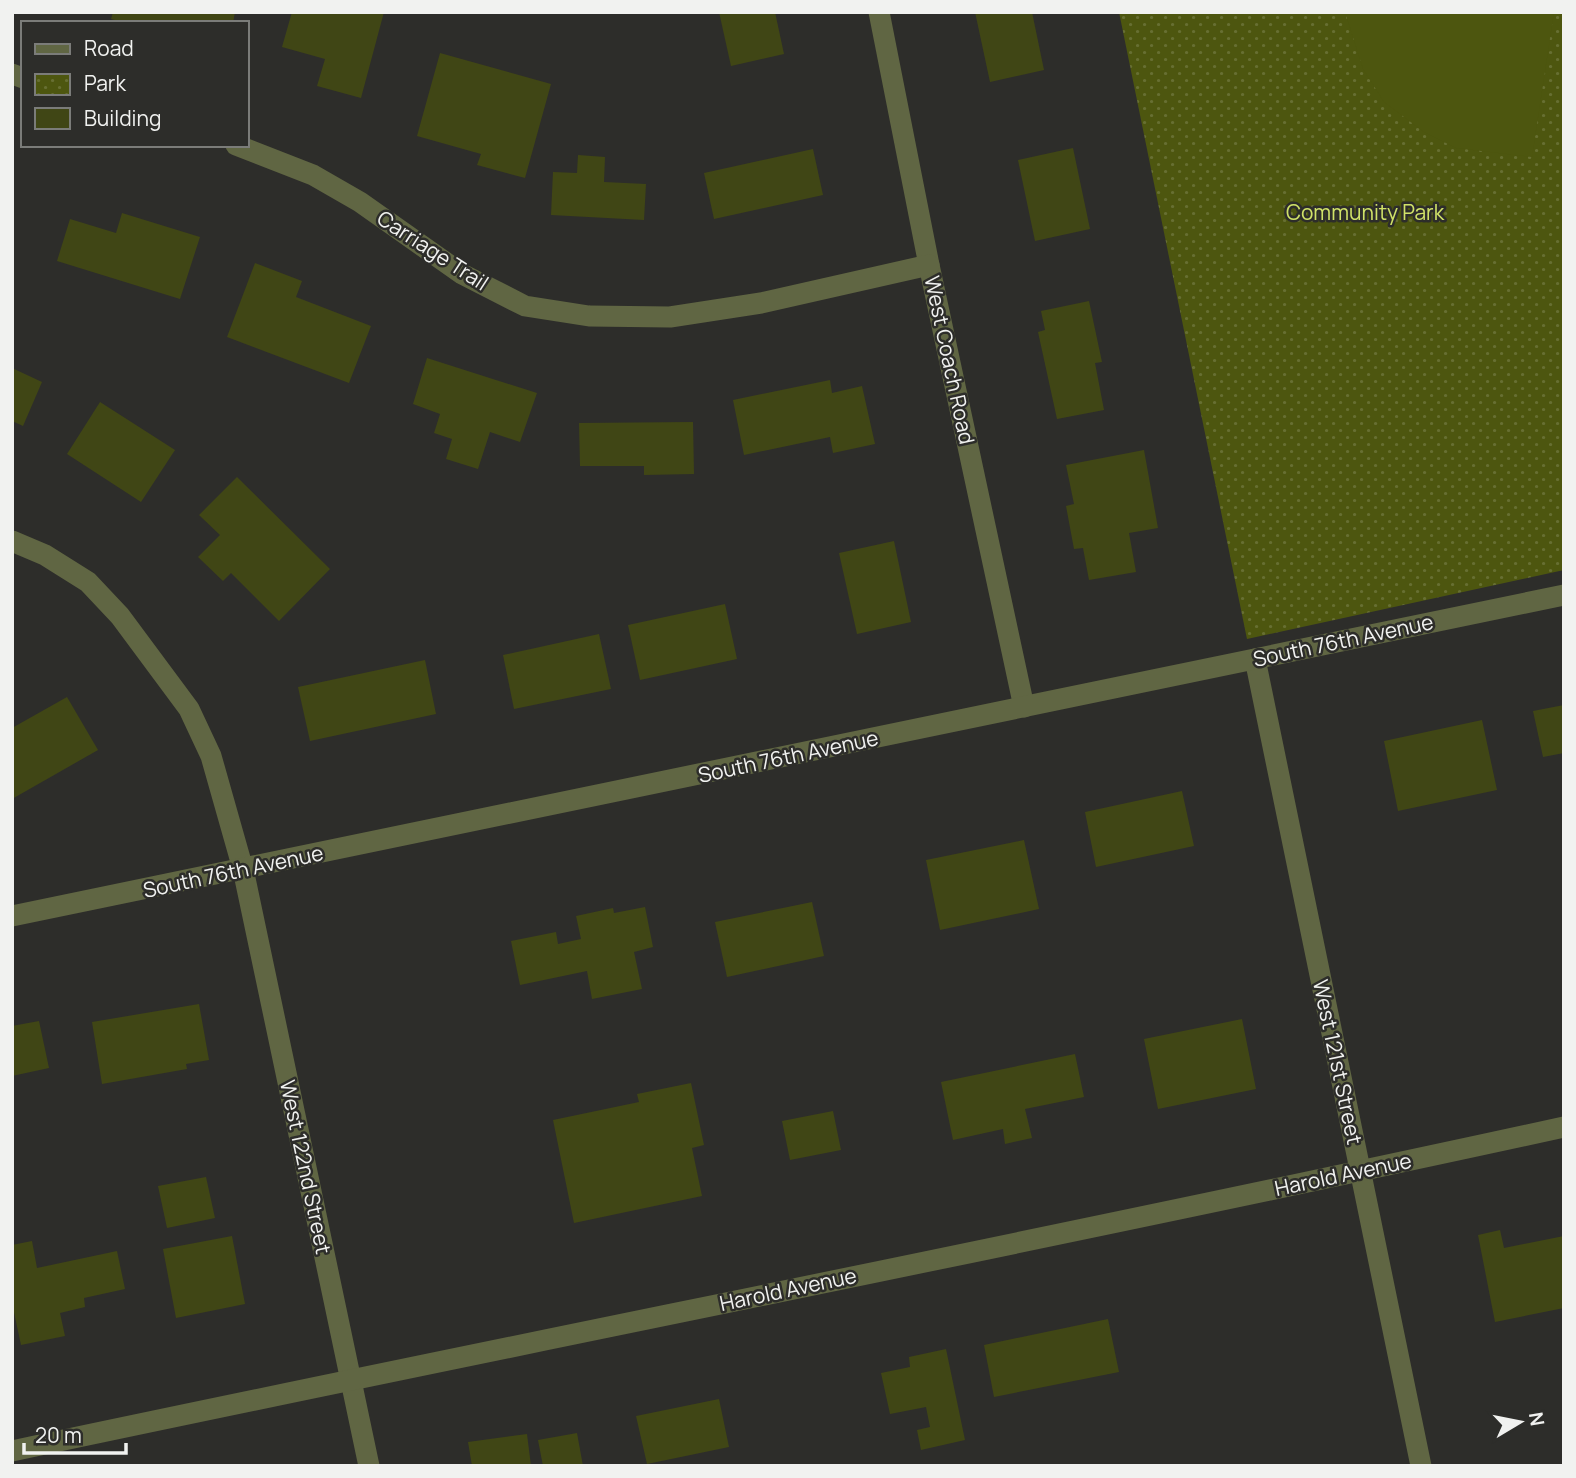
<svg xmlns="http://www.w3.org/2000/svg" width="1576" height="1478" viewBox="0 0 1576 1478" font-family="Manrope,sans-serif">
	<style>
		.park { fill: url(#park-dots) }
		.garden { fill: #4d560f }
		.building { fill: #404615 }
		.lines { fill: none; stroke-linecap: round; stroke-linejoin: round }
		.minor { stroke: #606643; stroke-width: 21 }
		.labels { text-anchor: middle; dominant-baseline: central; stroke-width: 5; stroke-linejoin: round; paint-order: stroke }
		.park-label { font-size: 21px; fill: #d0e268; stroke: #2d2d2a }
		.street-label { font-size: 21px; fill: #f1f2f0; stroke: #2d2d2a }
	</style>
	<defs>
		<pattern id="park-dots" width="8" height="8" patternUnits="userSpaceOnUse" patternTransform="scale(1.75)"><rect width="8" height="8" fill="#4d560f"/><path d="M2 2h.1M6 6h.1" fill="none" stroke="#676f32" stroke-width="1.8" stroke-linecap="round"/></pattern>
	</defs>
	<rect width="100%" height="100%" fill="#2d2d2a"/>
	<!-- park -->
	<path class="park" d="M1119,12h445v558l-317,69z"/>
	<!-- garden -->
	<path class="garden" d="M1345,12h209l-22,145 -76,-9 -32,-16 -40,-30 -21,-33z"/>
	<!-- building -->
	<g class="building">
		<path d="M113,12h122l-2,11h-108l-14,-4z"/>
		<path d="M292,12h92l-23,86 -44,-12 8,-27 -43,-12z"/>
		<path d="M719,12h56l9,42 -53,12z"/>
		<path d="M975,12h57l12,58 -54,12z"/>
		<path d="M440,53l111,31 -26,94 -48,-13 4,-11 -64,-18z"/>
		<path d="M1073,148l17,81 -55,12 -17,-81z"/>
		<path d="M813,149l10,46 -109,24 -10,-46z"/>
		<path d="M578,155l27,2 -1,25 42,2 -2,36 -93,-5 2,-43 24,1z"/>
		<path d="M122,213l78,24 -20,62 -123,-38 13,-42 46,14z"/>
		<path d="M255,263l47,18 -6,16 75,29 -22,57 -122,-46z"/>
		<path d="M1089,301l13,61 -7,1 9,47 -47,9 -19,-87 7,-2 -4,-19z"/>
		<path d="M427,358l110,35 -17,49 -30,-10 -12,37 -32,-10 6,-20 -18,-6 6,-19 -27,-10z"/>
		<path d="M12,368l30,14 -19,44 -11,-5z"/>
		<path d="M830,380l2,13 30,-7 13,58 -42,9 -3,-16 -86,18 -11,-55z"/>
		<path d="M100,402l75,48 -34,52 -74,-48z"/>
		<path d="M693,422l1,52 -50,1v-9h-64l-1,-43z"/>
		<path d="M1144,450l14,78 -29,5 7,39 -47,8 -6,-32 -9,1 -8,-43 8,-2 -8,-39z"/>
		<path d="M237,477l93,92 -51,52 -48,-48 -8,8 -25,-24 22,-22 -21,-20z"/>
		<path d="M894,541l17,81 -54,12 -18,-81z"/>
		<path d="M725,604l12,55 -97,21 -12,-55z"/>
		<path d="M599,634l12,55 -97,20 -11,-54z"/>
		<path d="M425,660l11,54 -126,27 -12,-54z"/>
		<path d="M67,697l31,53 -86,49v-71z"/>
		<path d="M1564,705v48l-21,4 -10,-46z"/>
		<path d="M1482,720l15,70 -99,21 -14,-70z"/>
		<path d="M1182,791l12,55 -98,21 -11,-55z"/>
		<path d="M1024,840l15,69 -99,21 -14,-70z"/>
		<path d="M812,902l12,54 -97,21 -12,-55z"/>
		<path d="M645,907l8,40 -19,5 8,37 -50,10 -5,-28 -67,14 -9,-44 45,-9 2,12 23,-5 -5,-23 37,-8 1,5z"/>
		<path d="M199,1004l10,56 -23,4 1,5 -85,15 -10,-62z"/>
		<path d="M1242,1019l14,70 -98,20 -14,-70z"/>
		<path d="M39,1021l10,47 -37,8v-50z"/>
		<path d="M1075,1054l9,43 -59,12 7,29 -27,6 -2,-15 -50,11 -12,-58z"/>
		<path d="M691,1083l13,62 -12,3 10,48 -128,27 -21,-103 86,-18 -2,-8z"/>
		<path d="M833,1111l8,39 -51,10 -8,-39z"/>
		<path d="M206,1177l9,41 -48,10 -9,-42z"/>
		<path d="M1500,1230l4,18 60,-12v72l-69,14 -17,-87z"/>
		<path d="M232,1236l13,68 -69,14 -13,-69z"/>
		<path d="M32,1241l5,27 80,-17 8,38 -41,9 1,9 -25,6 5,23 -44,9 -9,-42v-58z"/>
		<path d="M1108,1319l11,53 -125,25 -10,-52z"/>
		<path d="M946,1349l19,91 -44,10 -4,-20 13,-3 -4,-20 -36,7 -9,-41 29,-6 -1,-10z"/>
		<path d="M719,1399l10,48 -82,17 -11,-48z"/>
		<path d="M577,1433l6,33h-40l-5,-26z"/>
		<path d="M527,1434l4,32h-59l-4,-24z"/>
	</g>
	<g class="lines">
		<!-- minor -->
		<g class="minor">
			<path d="M879,12l50,253 95,442"/>
			<path d="M12,74l11,4"/>
			<path d="M236,145l77,30 47,27 102,72 63,32 64,10 81,1 91,-14 168,-38"/>
			<path d="M12,541l33,14 43,27 32,34 69,93 22,47 32,113 126,597"/>
			<path d="M1255,659l166,807"/>
			<path d="M12,916l1552,-321"/>
			<path d="M12,1451c517,-110 1036,-211 1552,-324"/>
		</g>
	</g>
	<g class="labels">
		<!-- park labels -->
		<g class="park-label">
			<text x="1365" y="212">Community Park</text>
		</g>
		<!-- street labels -->
		<g class="street-label">
			<text transform="translate(433 250) rotate(33)">Carriage Trail</text>
			<text transform="translate(950 360) rotate(78)">West Coach Road</text>
			<text transform="translate(1343 640) rotate(-12)">South 76th Avenue</text>
			<text transform="translate(788 756) rotate(-12)">South 76th Avenue</text>
			<text transform="translate(233 871) rotate(-12)">South 76th Avenue</text>
			<text transform="translate(1338 1062) rotate(78)">West 121st Street</text>
			<text transform="translate(306 1167) rotate(78)">West 122nd Street</text>
			<text transform="translate(1343 1174) rotate(-12)">Harold Avenue</text>
			<text transform="translate(788 1289) rotate(-12)">Harold Avenue</text>
		</g>
	</g>
	<!-- border -->
	<rect width="1576" height="1478" fill="none" stroke="#f1f2f0" stroke-width="28"/>
	<!-- legend -->
	<rect x="21" y="21" width="228" height="126" fill="#2d2d2a" stroke="#7b7c79" stroke-width="2"/>
	<rect x="35" y="44" width="35" height="10" fill="#606643" stroke="#7b7c79" stroke-width="2"/>
	<text x="84" y="56" font-size="21" fill="#f1f2f0">Road</text>
	<rect x="35" y="74" width="35" height="21" fill="url(#park-dots)" stroke="#7b7c79" stroke-width="2"/>
	<text x="84" y="91" font-size="21" fill="#f1f2f0">Park</text>
	<rect x="35" y="108" width="35" height="21" fill="#404615" stroke="#7b7c79" stroke-width="2"/>
	<text x="84" y="126" font-size="21" fill="#f1f2f0">Building</text>
	<!-- north arrow -->
	<g transform="translate(1520 1422) rotate(80)" stroke="#2d2d2a" stroke-width="5" paint-order="stroke">
	<path d="M0-5L12 26L0 18L-12 26Z" fill="#f1f2f0"/>
	<text y="-10" font-size="19" font-weight="bold" text-anchor="middle" fill="#f1f2f0">N</text>
	</g>
	<!-- scale -->
	<path d="M24 1443v10h102v-10" fill="none" stroke="#f1f2f0" stroke-width="3.5"/>
	<text x="35" y="1443" font-size="21" fill="#f1f2f0" stroke="#2d2d2a" stroke-width="5" paint-order="stroke">20 m</text>
</svg>
